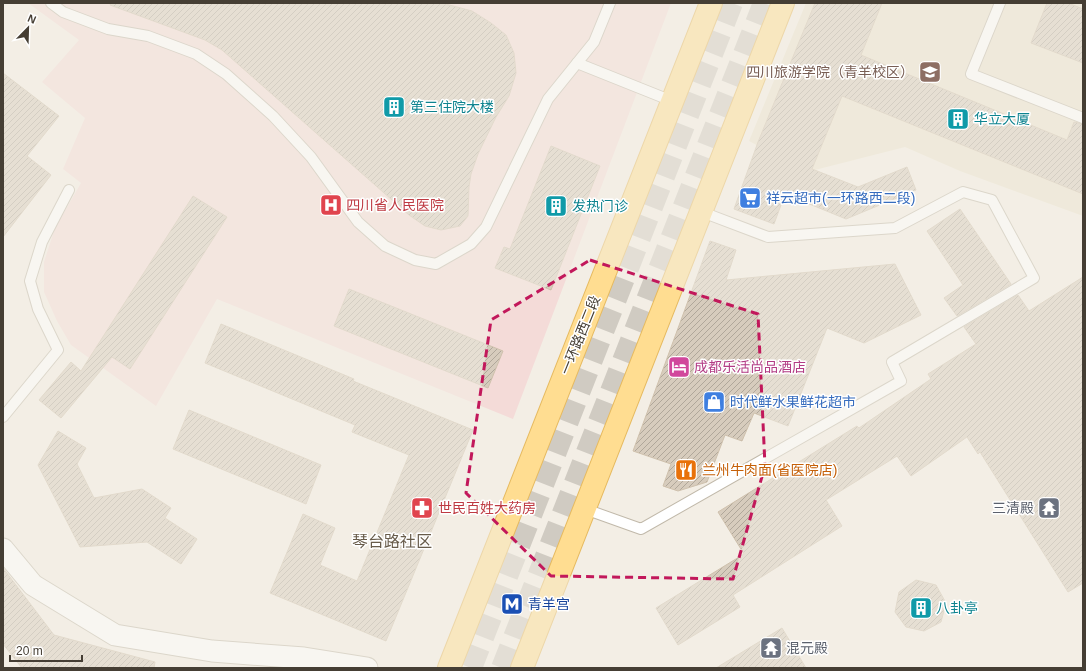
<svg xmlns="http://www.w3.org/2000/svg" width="1086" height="671" viewBox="0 0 1086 671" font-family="Arial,'Noto Sans SC',sans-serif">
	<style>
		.education { fill: #ece3ce }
		.medical { fill: #f4dbd8 }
		.building { fill: url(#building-hatch); stroke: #cfc1ad }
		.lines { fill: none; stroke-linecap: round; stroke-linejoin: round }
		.primary-tunnel { stroke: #d0cbc2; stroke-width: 22; stroke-dasharray: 22 11; stroke-linecap: butt }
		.service-casing { stroke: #c1b9aa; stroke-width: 12 }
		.minor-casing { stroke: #c1b9aa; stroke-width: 23 }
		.primary-casing { stroke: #e6ba60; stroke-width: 24 }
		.service { stroke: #fff; stroke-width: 10 }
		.minor { stroke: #fff; stroke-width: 21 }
		.primary { stroke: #ffdd91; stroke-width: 22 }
		.marked { fill: none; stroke: #c2185b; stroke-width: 3; stroke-dasharray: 8 5; stroke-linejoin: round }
		.labels { text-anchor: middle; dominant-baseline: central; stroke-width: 3; stroke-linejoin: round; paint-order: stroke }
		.education-label { font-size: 14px; fill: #785e54; stroke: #fff; text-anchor: end }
		.culture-label { font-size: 14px; fill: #0d838f; stroke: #fff; text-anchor: start }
		.shop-label { font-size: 14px; fill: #366cbe; stroke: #fff; text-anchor: start }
		.health-label { font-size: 14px; fill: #be3a42; stroke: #fff; text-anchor: start }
		.street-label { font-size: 14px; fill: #453e34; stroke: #fff }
		.hotel-label { font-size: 14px; fill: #b23c85; stroke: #fff; text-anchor: start }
		.food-label { font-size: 14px; fill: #c56008; stroke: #fff; text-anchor: start }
		.worship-label { font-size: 14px; fill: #5b616d; stroke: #fff; text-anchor: end }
		.transit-label { font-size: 14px; fill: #164399; stroke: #fff; text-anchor: start }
		.quarter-label { font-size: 16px; fill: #685c4b; stroke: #fff }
	</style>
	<defs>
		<pattern id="building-hatch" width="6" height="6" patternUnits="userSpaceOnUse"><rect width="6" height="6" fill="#d7ccbd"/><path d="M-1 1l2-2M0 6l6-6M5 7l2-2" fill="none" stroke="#b0a79a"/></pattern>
	</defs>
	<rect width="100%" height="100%" fill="#f3eee5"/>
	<!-- education -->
	<path class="education" d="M806,3h277v213l-123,-45 -55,-24 -98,25 -58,-31z"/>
	<!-- medical -->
	<path class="medical" d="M28,3h643l-158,416 -296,-120 -61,107 -85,-61 -14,-24 -13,-29v-30l11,-34 26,-45 -18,-14 22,-51 -43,-36 37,-42z"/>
	<!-- building -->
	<g class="building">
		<path d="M111,3h331l30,8 19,12 15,12 8,18 2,20 -7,23 -13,21 -18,37 -7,20 -2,13 -1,29 -8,10 -19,4 -16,-4 -16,-11 -187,-165 -17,-10 -95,-35z"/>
		<path d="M815,3h67l-21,52 206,85 7,-18 9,2v70l-241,-98 -30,73 46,18 49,-20 9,23 -70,29 -61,-25 -11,30 -40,-15 24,-67z"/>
		<path d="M1047,3h21l15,6v54l-52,-20z"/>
		<path d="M3,73l56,43 -32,40 24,19 -48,62z"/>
		<path d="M551,146l49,20 -49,124 -56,-22 9,-21 6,2z"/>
		<path d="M193,196l34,21 -97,152 -18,-12 -51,61 -22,-18 32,-38 10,9z"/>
		<path d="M960,209l51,75 -54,32 -13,-18 19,-13 -36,-54z"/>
		<path d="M710,241l26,9 -10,30 169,-16 26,51 -57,28 -37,-15 -39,98 -34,-13 -12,28 -17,-6 -18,47 -29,9 -15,-5 8,-22 -38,-13z"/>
		<path d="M1083,277v306l-15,9 -88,-140 -2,2 -11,-17 -56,39 -14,-20 -71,44 16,26 -109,69 7,12 -62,38 -22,-37 88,-54 -26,-42 139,-86 2,2 72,-49 -3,-5 48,-30 -12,-17 54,-32 11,16z"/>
		<path d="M349,289l154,62 -15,37 -154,-62z"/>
		<path d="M221,324l133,55 -1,2 120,49 -87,211 -116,-48 33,-79 32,14 -15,37 37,16 52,-126 -57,-23 3,-7 -150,-62z"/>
		<path d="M189,410l132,55 -15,39 -133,-55z"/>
		<path d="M58,431l28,17 -9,16 17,34 48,-9 29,19 -6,10 32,21 -16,25 -34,-22 -67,5 -42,-82z"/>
		<path d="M3,568l51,67 101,27 -1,6h-132l-19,-24z"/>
		<path d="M916,580l20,5 10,18 -5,19 -17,9 -18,-4 -11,-15 4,-20z"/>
		<path d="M782,628l24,40h-90z"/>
	</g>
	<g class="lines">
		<!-- primary-tunnel -->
		<g class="primary-tunnel">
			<path d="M471,668l261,-665"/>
			<path d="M502,668l262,-665"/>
		</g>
		<!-- service casing -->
		<g class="service-casing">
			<g id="service">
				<path d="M51,3l12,9 45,17 40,7 48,18 30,20 47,42 38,41 47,65 27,24 30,14 21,4 35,-20 15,-17 62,-128 46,-57 16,-39"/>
				<path d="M1000,3l-29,71 112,44"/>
				<path d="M577,63l95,38"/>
				<path d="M3,417l55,-67 -20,-41 -8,-28 12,-39 27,-52"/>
				<path d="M585,509l56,20 260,-148 -9,-19 142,-84 -42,-78 -29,-8 -68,36 -127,9 -66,-25"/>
			</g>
		</g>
		<!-- minor casing -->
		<g class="minor-casing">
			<path id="minor" d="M3,549l30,36 82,50 97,16 92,7 63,10"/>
		</g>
		<!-- primary casing -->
		<g class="primary-casing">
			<g id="primary">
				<path d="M449,668l262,-665"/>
				<path d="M522,668l261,-665"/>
			</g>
		</g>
		<!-- service -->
		<use href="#service" class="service"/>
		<!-- minor -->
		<use href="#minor" class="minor"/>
		<!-- primary -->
		<use href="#primary" class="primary"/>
	</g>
	<!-- marked area -->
	<path d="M0 0H1086V671H0ZM590,260l168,54 7,152 -32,113 -182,-3 -85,-83 25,-173z" fill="#f3eee5" fill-opacity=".55" fill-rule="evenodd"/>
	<path class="marked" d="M590,260l168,54 7,152 -32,113 -182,-3 -85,-83 25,-173z"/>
	<!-- icons -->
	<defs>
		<g id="university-square" transform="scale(1.15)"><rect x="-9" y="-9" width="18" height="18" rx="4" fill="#8d6e63" stroke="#fff"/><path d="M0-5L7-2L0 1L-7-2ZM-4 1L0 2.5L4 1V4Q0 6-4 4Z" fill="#fff"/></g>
		<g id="building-square" transform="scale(1.15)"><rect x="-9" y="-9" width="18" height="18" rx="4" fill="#0f9aa8" stroke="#fff"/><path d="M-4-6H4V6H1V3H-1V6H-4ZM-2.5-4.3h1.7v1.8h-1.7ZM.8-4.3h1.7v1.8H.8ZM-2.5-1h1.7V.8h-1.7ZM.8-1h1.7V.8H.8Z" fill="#fff"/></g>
		<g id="supermarket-square" transform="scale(1.15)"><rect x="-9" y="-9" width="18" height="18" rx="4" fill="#3f7fe0" stroke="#fff"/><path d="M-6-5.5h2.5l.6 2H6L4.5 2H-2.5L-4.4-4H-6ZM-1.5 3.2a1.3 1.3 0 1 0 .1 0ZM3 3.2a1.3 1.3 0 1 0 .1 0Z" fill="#fff"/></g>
		<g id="hospital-square" transform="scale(1.15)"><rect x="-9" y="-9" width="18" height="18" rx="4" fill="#e0444e" stroke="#fff"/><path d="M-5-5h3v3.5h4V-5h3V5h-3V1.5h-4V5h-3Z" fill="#fff"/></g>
		<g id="hotel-square" transform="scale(1.15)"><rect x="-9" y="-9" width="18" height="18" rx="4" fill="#d1479c" stroke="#fff"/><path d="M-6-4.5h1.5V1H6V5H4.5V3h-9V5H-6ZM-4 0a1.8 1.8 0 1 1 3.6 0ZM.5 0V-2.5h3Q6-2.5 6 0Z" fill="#fff"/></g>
		<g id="shop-square" transform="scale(1.15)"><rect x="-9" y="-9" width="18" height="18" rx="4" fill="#3f7fe0" stroke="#fff"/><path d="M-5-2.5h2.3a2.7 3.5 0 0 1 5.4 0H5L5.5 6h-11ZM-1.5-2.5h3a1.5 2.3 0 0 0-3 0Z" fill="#fff"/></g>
		<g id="restaurant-square" transform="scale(1.15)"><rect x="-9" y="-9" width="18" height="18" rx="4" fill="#e8710a" stroke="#fff"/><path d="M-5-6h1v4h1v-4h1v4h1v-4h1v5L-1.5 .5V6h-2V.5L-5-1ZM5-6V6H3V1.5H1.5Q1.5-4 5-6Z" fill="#fff"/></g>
		<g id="pharmacy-square" transform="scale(1.15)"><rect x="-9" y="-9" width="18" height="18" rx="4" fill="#e0444e" stroke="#fff"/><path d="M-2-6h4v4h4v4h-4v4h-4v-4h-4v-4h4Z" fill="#fff"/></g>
		<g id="temple-square" transform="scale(1.15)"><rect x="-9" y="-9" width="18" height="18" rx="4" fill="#6b7280" stroke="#fff"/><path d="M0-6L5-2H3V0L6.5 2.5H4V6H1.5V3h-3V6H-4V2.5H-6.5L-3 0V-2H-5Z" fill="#fff"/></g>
		<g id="metro-square" transform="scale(1.15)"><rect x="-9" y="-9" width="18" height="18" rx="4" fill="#1a4fb4" stroke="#fff"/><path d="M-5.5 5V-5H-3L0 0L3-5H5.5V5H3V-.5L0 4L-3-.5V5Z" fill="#fff"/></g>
	</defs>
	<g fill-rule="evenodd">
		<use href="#university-square" x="930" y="72"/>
		<use href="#building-square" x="394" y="107"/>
		<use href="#building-square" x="958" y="119"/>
		<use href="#supermarket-square" x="750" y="198"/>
		<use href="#hospital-square" x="331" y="205"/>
		<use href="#building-square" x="556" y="206"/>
		<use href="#hotel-square" x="679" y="367"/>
		<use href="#shop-square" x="714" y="402"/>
		<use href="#restaurant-square" x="686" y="470"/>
		<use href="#pharmacy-square" x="422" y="508"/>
		<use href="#temple-square" x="1049" y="508"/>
		<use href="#metro-square" x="512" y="604"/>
		<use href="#building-square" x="921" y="608"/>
		<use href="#temple-square" x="771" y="648"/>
	</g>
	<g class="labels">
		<!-- education labels -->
		<g class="education-label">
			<text x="914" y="72">四川旅游学院（青羊校区）</text>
		</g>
		<!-- culture labels -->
		<g class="culture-label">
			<text x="410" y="107">第三住院大楼</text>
			<text x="974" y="119">华立大厦</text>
			<text x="572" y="206">发热门诊</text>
			<text x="936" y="608">八卦亭</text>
		</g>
		<!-- shop labels -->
		<g class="shop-label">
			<text x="766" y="198">祥云超市(一环路西二段)</text>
			<text x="730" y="402">时代鲜水果鲜花超市</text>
		</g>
		<!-- health labels -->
		<g class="health-label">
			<text x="346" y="205">四川省人民医院</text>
			<text x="438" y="508">世民百姓大药房</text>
		</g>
		<!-- street labels -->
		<g class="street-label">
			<text transform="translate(580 335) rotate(-68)">一环路西二段</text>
		</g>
		<!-- hotel labels -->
		<g class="hotel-label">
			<text x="694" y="367">成都乐活尚品酒店</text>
		</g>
		<!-- food labels -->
		<g class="food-label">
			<text x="702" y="470">兰州牛肉面(省医院店)</text>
		</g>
		<!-- worship labels -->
		<g class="worship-label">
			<text x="1034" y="508">三清殿</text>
			<text x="786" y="648" text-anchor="start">混元殿</text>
		</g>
		<!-- transit labels -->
		<g class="transit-label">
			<text x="528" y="604">青羊宫</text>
		</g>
		<!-- quarter labels -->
		<g class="quarter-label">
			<text x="392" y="541">琴台路社区</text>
		</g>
	</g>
	<!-- border -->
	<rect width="1086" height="671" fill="none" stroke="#453e34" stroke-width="8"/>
	<!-- north arrow -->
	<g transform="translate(28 28) rotate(23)" stroke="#ffffff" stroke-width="3" paint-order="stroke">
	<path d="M0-3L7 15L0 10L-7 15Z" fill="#453e34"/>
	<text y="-6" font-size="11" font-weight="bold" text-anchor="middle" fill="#453e34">N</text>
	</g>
	<!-- scale -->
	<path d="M10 655v6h72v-6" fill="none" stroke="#453e34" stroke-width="2"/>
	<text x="16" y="655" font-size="12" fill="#453e34" stroke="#ffffff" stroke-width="3" paint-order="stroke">20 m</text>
</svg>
